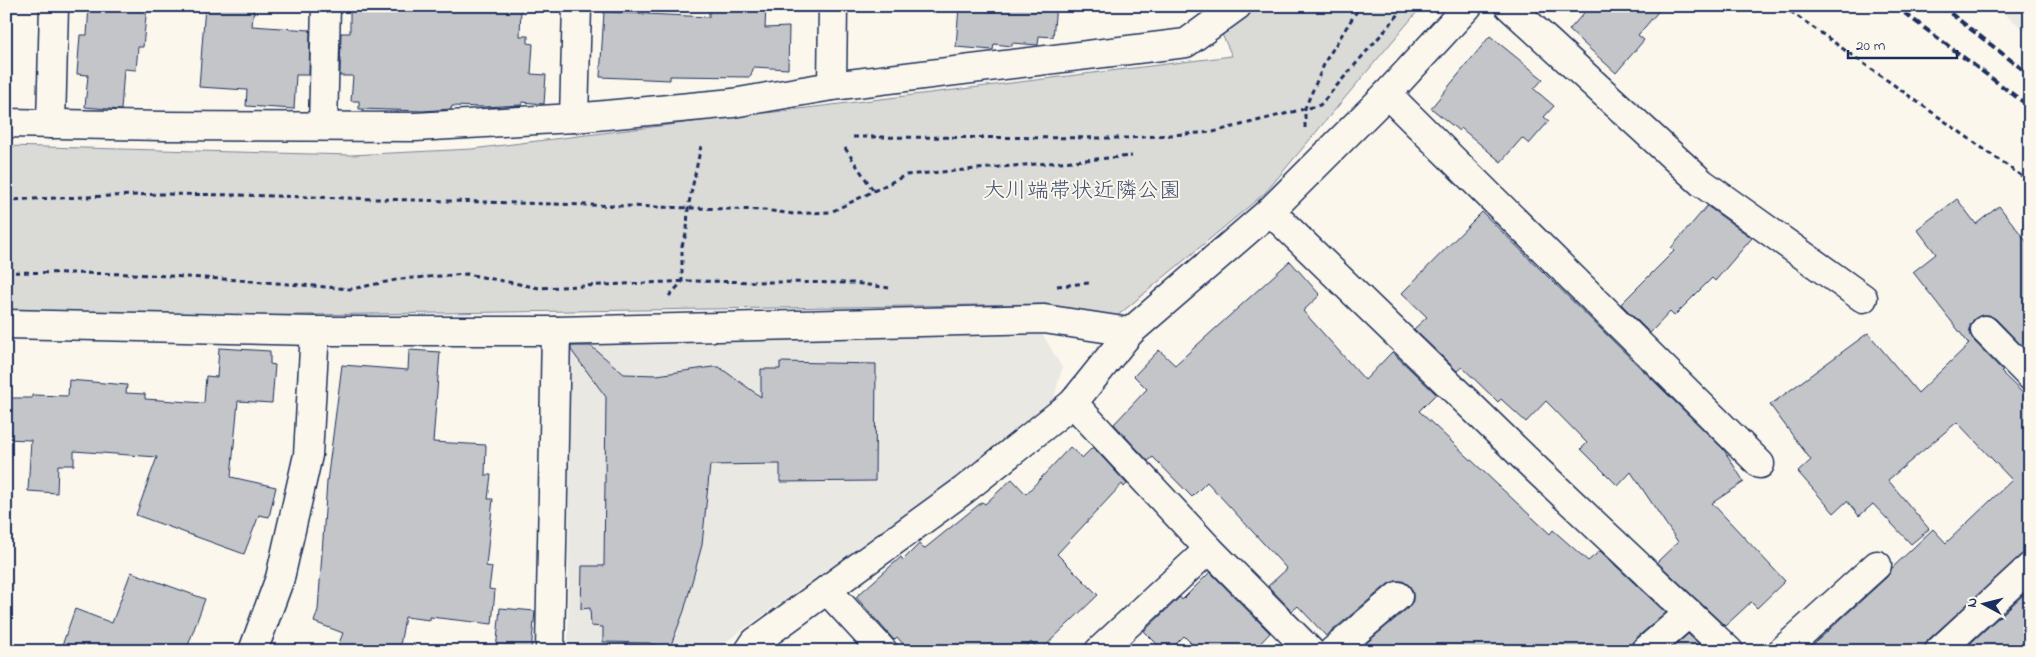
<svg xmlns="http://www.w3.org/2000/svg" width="2036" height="657" viewBox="0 0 2036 657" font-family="'Indie Flower','Klee One',sans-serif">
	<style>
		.built { fill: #eae8e2 }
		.green { fill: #dadad7; stroke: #7a849a }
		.building { fill: #c3c5c9; stroke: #1b2f5e }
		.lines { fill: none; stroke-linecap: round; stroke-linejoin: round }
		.minor-casing { stroke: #1b2f5e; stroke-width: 31 }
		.path { stroke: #1b2f5e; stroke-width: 3; stroke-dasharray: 5 4; stroke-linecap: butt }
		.minor { stroke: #fbf7ec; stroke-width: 28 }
		.rail { stroke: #1b2f5e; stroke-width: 4; stroke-dasharray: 8 4; stroke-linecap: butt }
		.labels { text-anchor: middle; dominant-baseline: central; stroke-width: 4; stroke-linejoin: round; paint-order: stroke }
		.park-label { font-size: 22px; fill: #415176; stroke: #fbf7ec }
	</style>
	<rect width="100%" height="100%" fill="#fbf7ec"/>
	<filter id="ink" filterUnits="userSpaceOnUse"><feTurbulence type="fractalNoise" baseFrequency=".02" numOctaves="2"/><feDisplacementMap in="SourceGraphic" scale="10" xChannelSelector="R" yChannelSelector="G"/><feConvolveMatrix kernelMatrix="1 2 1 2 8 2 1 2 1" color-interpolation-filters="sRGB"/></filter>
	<g filter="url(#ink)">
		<!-- built -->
		<g class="built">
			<path d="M1994,6h36v28z"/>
			<path d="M1042,333l20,35 -11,41 -338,242h-145l2,-310z"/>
		</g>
		<!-- green -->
		<path class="green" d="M1256,6h166l-157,187 -149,124 -70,-13 -810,12 -230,-5v-165l345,9 121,-6 760,-93 -12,-26z"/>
		<!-- building -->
		<g class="building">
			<path d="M89,6h58l-4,41h-5l-2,23 -12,-1 -3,41 -36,-3 3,-32 -11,-1 3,-39h7z"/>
			<path d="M205,6h49l-2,20 58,4 -1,45h-13l-2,34 -48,-3 1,-16 -48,-3z"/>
			<path d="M350,6h171l-1,30h8v7l5,1 -2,30 15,1 -2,29 -22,-2v3l-38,2 -32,-1 -1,3 -28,2 -64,-2v-8h-8l2,-25h-13l1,-43h9z"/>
			<path d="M709,6h57l-1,22 24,-1 -1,42 -34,-2 -4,10 -80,-1v4l-70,-3 4,-65 105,5z"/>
			<path d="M959,6h97l-3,31 -14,-1 -1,9 -26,-2v3l-18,-2 -1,6 -37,-3z"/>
			<path d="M1590,6h73l-25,29 6,5 -28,33 -47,-43z"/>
			<path d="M1490,36l53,43 -9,10 20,17 -10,11 5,4 -20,23 -7,-6 -21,24 -40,-34 -2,3 -28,-23z"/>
			<path d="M1957,199l19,25 23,-18 31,40v99l-5,4 -29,-30 -7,-4h-7l-8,4 -4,6v8l4,8 29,30 -2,1 29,28v148l-102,92 -4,11h-118l81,-74 5,-9 41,-39 13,14 66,-63 -55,-58 -69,58 41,49 -18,15 -38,-40 -14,12 -12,-15 -13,12 -36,-41 13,-12 -41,-55 98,-72 50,60 51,-49 -56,-72 23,-18 -19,-25z"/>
			<path d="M1707,206l45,32 -37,43 -3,-3 -38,38 -4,-4 -20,21 -29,-29 53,-53 -3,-3z"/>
			<path d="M1482,212l242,238 20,32 -32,21 73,78 -28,27 -6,-6 -26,24 -68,-64 21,-20 -47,-70 -13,14 -37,-37 6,-6 -41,-42 -20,21 -25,-23 -3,3 -36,-35 -5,4 -43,-42 13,-12 -25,-24z"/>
			<path d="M1290,261l30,34 -17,16 62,69 27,-28 44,42 -17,17 131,123 3,-4 35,31 12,-10 66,62 -31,26 -5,6v6h-273l51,-43 5,-7v-7l-3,-8 -7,-5h-7l-8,3 -62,52 -28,-30 -6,5 -24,-25 19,-17 -80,-87 -15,15 -39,-40 -5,4 -34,-37 33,-35 -13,-13 25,-26 16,15z"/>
			<path d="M571,346h20l33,28 33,1 55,-8h7l42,30v-28h19v-7l96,2 -1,117 -95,1v-18l-70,1 -8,80 -18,66 -15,39 -20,-7 -46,-1v-15l-12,-1 -1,-18 -9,1 1,-43h22l2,-169 -35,-47z"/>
			<path d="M219,348l51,3v13l5,1 -3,38 -34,-2 -7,76 45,10 -7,30 -10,-2 -15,39 -108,-39 21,-58 -83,-6v14h-16l-1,28 -29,-2 3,-51 -25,-1v-41h26v-3l36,1 1,-16 58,5 -1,8 19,1v5l59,4 2,-27 11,1z"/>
			<path d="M409,350l31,2 -7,90 53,3 -1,30h6l-3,24h5l-7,67 6,1 -3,22 6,1 -3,34 -62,-7v3l-25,-3 -6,34h-63l7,-18 -29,-11 4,-12 9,-128 15,-117 66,5z"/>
			<path d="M1070,447l12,11 11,-11 34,37 -3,3 -2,-3 -65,70 41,41 -58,56 -9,-9 -8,9h-114l-12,-14 -3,3 -38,-43 45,-40 2,3 16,-16 5,5 58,-47 3,2 27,-25 14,15z"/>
			<path d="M131,572l74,27 -19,52h-126l15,-42 37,14z"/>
			<path d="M1210,572l60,61 -17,18h-54l-15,-15 -15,15h-5l-20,-20 36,-34 2,3z"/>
			<path d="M2023,595l7,7v49h-68z"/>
			<path d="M500,608l35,3 -4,40h-35z"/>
			<path d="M1688,634l14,13 -4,4h-29z"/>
		</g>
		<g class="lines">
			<!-- minor casing -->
			<g class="minor-casing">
				<g id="minor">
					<path d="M1509,6l193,177 161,115"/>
					<path d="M832,86l354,-43 51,-37"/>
					<path d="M1387,94l373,370"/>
					<path d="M574,118l3,-112"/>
					<path d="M6,123l157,3 252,1 159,-9 159,-15 99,-17 1,-80"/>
					<path d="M51,124l3,-118"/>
					<path d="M323,126l3,-120"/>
					<path d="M1270,211l267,259 192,181"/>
					<path d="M6,324l309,7h241l488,-12 86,13 140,-121 117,-117 81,-88"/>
					<path d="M1985,330l45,46"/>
					<path d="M1073,403l136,146 101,102"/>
					<path d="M827,590l56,61"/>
					<path d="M253,651l27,-73 28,-123 7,-124"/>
					<path d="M550,651l6,-320"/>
					<path d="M749,651l6,-9 209,-152 109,-87 57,-71"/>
					<path d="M1099,651l110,-102"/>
					<path d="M1333,651l65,-55"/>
					<path d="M1645,651l44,-38"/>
					<path d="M1782,651l95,-86"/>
					<path d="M1939,651l91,-84"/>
				</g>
			</g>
			<!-- path -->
			<g class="path">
				<path d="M1783,6l247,176"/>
				<path d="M1305,128v-20l21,-48 34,-54"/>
				<path d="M853,137l276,1 84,-6 107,-27 86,-99"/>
				<path d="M845,148l28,42"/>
				<path d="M6,200l156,-6 77,1 454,13 71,2 30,4 37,-2 75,-37 226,-19"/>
				<path d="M6,272l127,2 106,6 112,9 50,-10 66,-5 72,14 150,-7 166,2 34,5"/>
				<path d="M1057,286l32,-3"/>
				<path d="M669,296l13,-14v-36l5,-15 1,-23 13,-62"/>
			</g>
			<!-- minor -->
			<use href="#minor" class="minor"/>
			<!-- rail -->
			<g class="rail">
				<path d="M1895,6l135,101"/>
				<path d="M1941,6l89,69"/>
			</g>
		</g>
	</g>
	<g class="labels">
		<!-- park labels -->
		<g class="park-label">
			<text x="1082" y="192">大川端帯状近隣公園</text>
		</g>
	</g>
	<!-- margin -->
	<rect width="2036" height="657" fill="none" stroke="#fbf7ec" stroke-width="25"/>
	<rect x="12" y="12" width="2011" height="632" fill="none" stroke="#1b2f5e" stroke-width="2" filter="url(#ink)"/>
	<!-- north arrow -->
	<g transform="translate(1984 604) rotate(277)" stroke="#fbf7ec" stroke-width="4" paint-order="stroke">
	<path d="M0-4L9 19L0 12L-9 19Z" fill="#1b2f5e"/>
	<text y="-8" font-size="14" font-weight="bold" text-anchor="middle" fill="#1b2f5e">N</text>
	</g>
	<!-- scale -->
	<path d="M1848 50v8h109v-8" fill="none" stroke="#1b2f5e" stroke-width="2.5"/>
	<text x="1856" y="50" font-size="15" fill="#1b2f5e" stroke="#fbf7ec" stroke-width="4" paint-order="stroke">20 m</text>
</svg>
